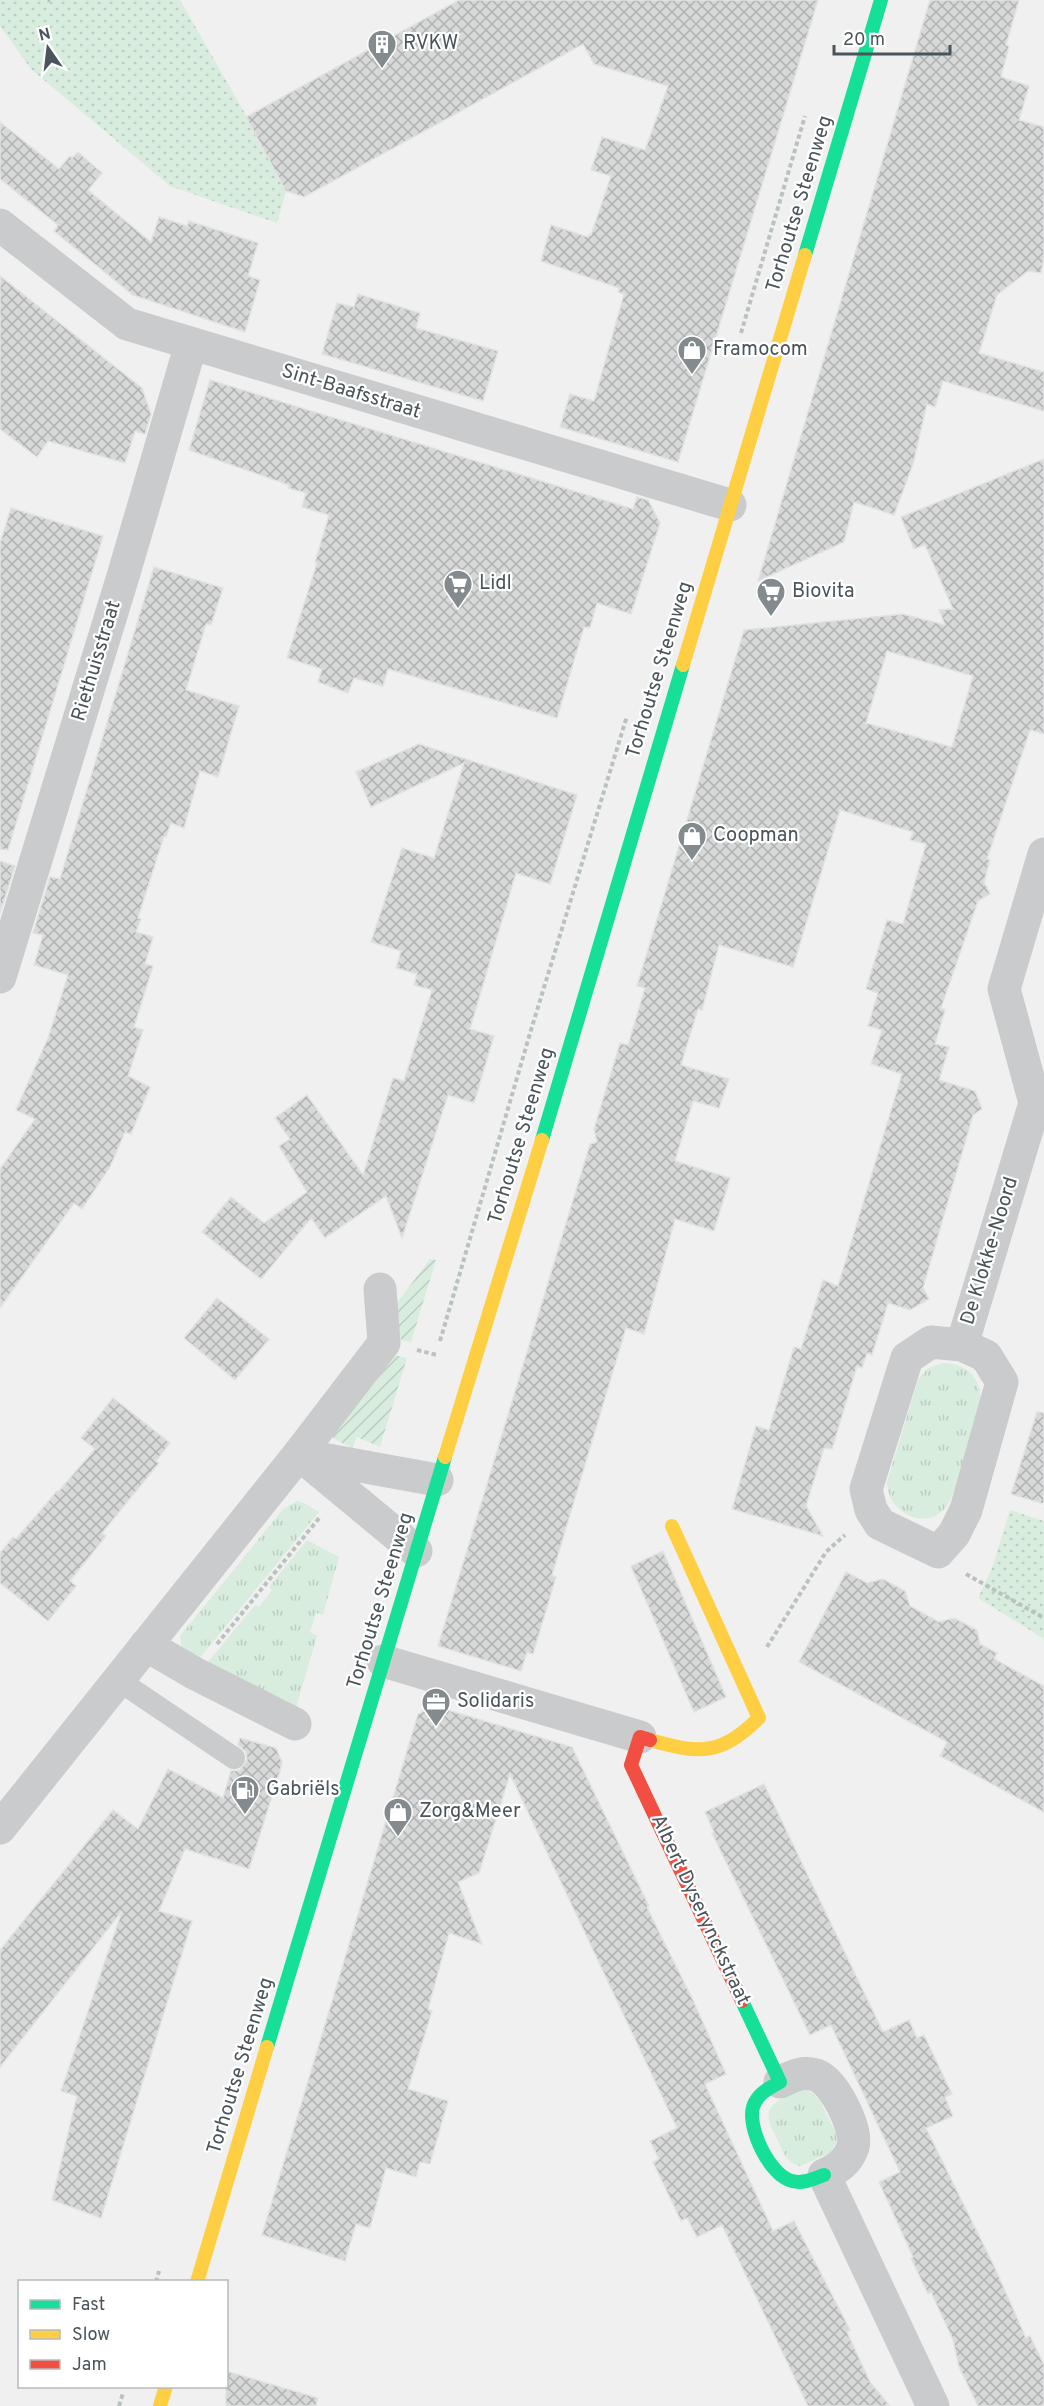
<svg xmlns="http://www.w3.org/2000/svg" width="1044" height="2406" viewBox="0 0 1044 2406" font-family="Overpass,sans-serif">
	<style>
		.grass { fill: url(#grass-tufts) }
		.park { fill: url(#park-dots) }
		.garden { fill: url(#garden-furrows) }
		.building { fill: url(#building-cross-hatch); stroke: #e2e2e3; stroke-width: 1.5; fill-rule: evenodd }
		.lines { fill: none; stroke-linecap: round; stroke-linejoin: round }
		.path { stroke: #b9c2be; stroke-width: 4; stroke-dasharray: 4.5 3; stroke-linecap: butt }
		.lane { stroke: #c9cbcc; stroke-width: 22 }
		.street { stroke: #c9cbcc; stroke-width: 33 }
		.fast { stroke: #16e098; stroke-width: 14 }
		.slow { stroke: #ffcf43; stroke-width: 14 }
		.jam { stroke: #f24e42; stroke-width: 14 }
		.labels { text-anchor: middle; dominant-baseline: central; stroke-width: 4.5; stroke-linejoin: round; paint-order: stroke }
		.poi-label { font-size: 20px; fill: #49555b; stroke: #fff; text-anchor: start }
		.street-label { font-size: 20px; fill: #49555b; stroke: #fff }
	</style>
	<defs>
		<pattern id="grass-tufts" width="24" height="20" patternUnits="userSpaceOnUse" patternTransform="scale(1.5)"><rect width="24" height="20" fill="#d8eddd"/><path d="M3 7l-1-3M5 7V3M7 7l1-3M15 17l-1-3M17 17v-4M19 17l1-3" fill="none" stroke="#bbcdc0"/></pattern>
		<pattern id="park-dots" width="8" height="8" patternUnits="userSpaceOnUse" patternTransform="scale(1.5)"><rect width="8" height="8" fill="#d8eddd"/><path d="M2 2h.1M6 6h.1" fill="none" stroke="#bbcdc0" stroke-width="1.8" stroke-linecap="round"/></pattern>
		<pattern id="garden-furrows" width="10" height="10" patternUnits="userSpaceOnUse" patternTransform="scale(1.5)"><rect width="10" height="10" fill="#d8eddd"/><path d="M-1 1l2-2M0 10L10 0M9 11l2-2" fill="none" stroke="#bbcdc0"/></pattern>
		<pattern id="building-cross-hatch" width="8" height="8" patternUnits="userSpaceOnUse" patternTransform="scale(1.5)"><rect width="8" height="8" fill="#d7d8d8"/><path d="M0 0l8 8M0 8l8-8" fill="none" stroke="#b0b2b2"/></pattern>
	</defs>
	<rect width="100%" height="100%" fill="#f1f0f0"/>
	<!-- grass -->
	<g class="grass">
		<path d="M943,1363c24,1 37,14 38,37 -7,23 -23,92 -35,107 -9,12 -25,15 -38,8 -14,-8 -20,-17 -21,-33l31,-102 10,-12z"/>
		<path d="M297,1501l5,1 17,10 -120,147 -17,-9 -2,-14 103,-127z"/>
		<path d="M307,1540l32,17 -16,58 -7,-2 -6,19 7,4 -21,72 -89,-45 48,-58 4,2 13,-17 -3,-3z"/>
		<path d="M808,2090l11,9 17,34 1,8 -7,12 -30,13c-13,-3 -16,-12 -21,-23 -10,-21 -20,-33 6,-46 8,-3 14,-6 23,-7z"/>
	</g>
	<!-- park -->
	<g class="park">
		<path d="M0,0h180l67,117 39,74 -9,32 -107,-37 -139,-117 -31,-43z"/>
		<path d="M1010,1510l34,11v118l-66,-41 14,-30z"/>
	</g>
	<!-- garden -->
	<g class="garden">
		<path d="M430,1259l6,1 -25,82 -10,-2 -7,-33z"/>
		<path d="M389,1354l18,4 -27,89 -23,-10 -5,11 -19,-10 -1,-4z"/>
	</g>
	<!-- building -->
	<g class="building">
		<path d="M459,0h359l-140,462 -118,-35 10,-33 24,7 30,-107 -6,-2 1,-4 -78,-27 10,-36 37,12 1,-3 2,1 20,-59 -20,-6 11,-33 43,13 23,-64 -74,-22 -11,-20 -279,153 -18,-6 -40,-74z"/>
		<path d="M930,0h89l-13,45 3,1 -8,31 28,9 -10,34 25,7v130l-3,16 -13,-2 -31,24 -18,58 65,19v39l-101,-30 -8,26 -8,-3 -14,60 -19,51 -40,-13 -10,40 -86,39z"/>
		<path d="M0,122l59,47 11,-13 2,2 6,-6 24,21 -14,17 63,52 8,-25 28,9 2,-5 69,22 -10,33 12,4 -15,52 -112,-37 -79,-64 4,-6 -58,-46z"/>
		<path d="M0,276l142,112 9,26 -6,20 -10,-3 -10,32 -77,-22 -11,16 -37,-28z"/>
		<path d="M358,294l62,19 -4,15 82,23 -15,50 -161,-47 15,-51 17,4z"/>
		<path d="M210,380l423,129 4,-12 11,3 12,23 -29,91 -34,-11 -7,25 -6,-1 -27,91 -169,-49 -5,17 -29,-8 -6,15 -30,-11 4,-13 -35,-11 30,-95 -2,-1 14,-47 -27,-8 4,-14 -18,-5 1,-3 -100,-35z"/>
		<path d="M1044,459v275l-14,-4 -43,129 3,1 -6,22 6,12 -12,7 -37,107 4,2 -10,34 14,3 -10,33 36,11 7,18 -9,6 -50,173 6,11 -19,11 -22,-7 -16,52 -5,-2 -5,15 -5,-2 -25,83 -8,-1 -18,58 17,30 -91,-27 24,-83 13,4 25,-83 7,2 22,-69 15,6 64,-212 -31,-10 11,-34 -14,-4 10,-33 -12,-4 21,-69 16,4 23,-80 -16,-4 3,-8 -73,-22 -47,157 -74,-22 -17,65 -4,-1 -17,56 48,14 -10,29 -26,-7 -18,60 55,17 -16,53 -39,-12 -31,115 -18,-6 -74,247 4,2 -23,77 -6,-2 -6,19 -83,-25 152,-502 7,-2 -3,-13 26,-86 8,2 17,-57 -8,-2 107,-356 159,-16 42,11 -6,-15 14,-1 -28,-64 -11,4 -13,-32zM887,651l86,25 -21,71 -86,-24z"/>
		<path d="M11,508l92,28 -95,314 -8,-1v-306z"/>
		<path d="M154,567l69,21 -12,37 -5,-1 -20,66 53,16 -21,71 -18,-6 -16,57 -13,-5 -5,14 -2,-1 -26,82 3,1 -5,13 17,5 -8,27 8,2 -19,61 9,3 -15,46 22,11 -19,47 -6,-2 -15,35 -28,42 -8,-6 -74,105v-139l35,-50 -19,-9 32,-72 20,-63 -34,-10 9,-30 -10,-2 17,-56 10,2z"/>
		<path d="M419,744l158,51 -27,89 -34,-11 -46,156 24,7 -20,67 -26,-8 -46,143 -16,-42 -61,42 -14,-20 -50,61 -59,-47 29,-35 33,26 43,-31 -28,-46 11,-7 -15,-21 32,-23 56,80 30,-97 11,3 28,-91 -18,-5 3,-11 -21,-6 5,-17 -30,-9 31,-94 32,10 30,-95 -93,44 -15,-35z"/>
		<path d="M0,861l15,5 -15,47z"/>
		<path d="M217,1298l52,41 -34,41 -51,-42z"/>
		<path d="M113,1398l57,45 -14,18 3,2 -57,70 4,3 -36,45 6,5 -28,35 -48,-38v-30l13,-16 3,2 41,-48 1,1 37,-43 -14,-11z"/>
		<path d="M1037,1412l7,1v91l-33,-10z"/>
		<path d="M663,1551l63,146 -32,15 -63,-146z"/>
		<path d="M846,1572l21,11 16,-4 22,12 5,15 29,16 15,-4 23,12 3,14 17,9 -3,6 50,27v126l-104,-56 7,-14 -148,-80z"/>
		<path d="M434,1706l138,41 77,159 -2,1 14,29 31,62 34,76 -21,10 68,147 21,-10 56,109 -3,2 23,50 20,24h-82l-86,-181 -25,12 -10,-19 -6,3 -28,-59 6,-3 -9,-18 27,-13 -167,-354 -31,99 -21,9 24,62 -33,-11 -21,76 4,2 -24,78 40,12 -18,63 -10,-2 -4,15 -30,-9 -16,60 -14,-4 -11,37 -83,-26 156,-521z"/>
		<path d="M240,1738l36,10 6,14 -2,9 -31,98 -64,-20 -26,62 33,10 -91,297 -49,-18 25,-104 -16,-5 61,-180 -122,156v-117l113,-140 25,19 30,-60 55,29 8,-27 9,-1 7,-10 -1,-8 -8,-7z"/>
		<path d="M764,1784l119,248 26,-12 8,18 7,-3 28,59 -7,3 8,19 -27,12 68,138 32,72 4,-2 14,29v41h-66l-19,-39 -6,-27 -22,-48 -3,2 -17,-36 2,-1 -34,-75 21,-10 -69,-147 -21,10 -98,-202 2,-1 -9,-20z"/>
		<path d="M226,2371l92,27 -2,8h-90z"/>
	</g>
	<g class="lines">
		<!-- path -->
		<g class="path">
			<path d="M48,0l2,1"/>
			<path d="M741,333l64,-217"/>
			<path d="M440,1341l91,-311 96,-314"/>
			<path d="M417,1350l20,5"/>
			<path d="M966,1574l78,44"/>
			<path d="M217,1644l103,-127"/>
			<path d="M767,1647l59,-95 19,-17"/>
			<path d="M156,2282l3,-11"/>
			<path d="M119,2406l4,-13"/>
		</g>
		<!-- lane -->
		<path class="lane" d="M118,1680l116,78"/>
		<!-- street -->
		<g class="street">
			<path d="M0,225l127,99 603,181"/>
			<path d="M0,977l124,-404 67,-229"/>
			<path d="M931,1342l31,3 24,11 16,26 -36,128 -12,24 -16,18 -58,-28 -9,-14 -5,-21 41,-131z"/>
			<path d="M962,1345l73,-242 -31,-114 40,-135"/>
			<path d="M299,1454l117,97"/>
			<path d="M300,1455l137,25"/>
			<path d="M146,1645l48,28 101,51"/>
			<path d="M383,1661l257,76"/>
			<path d="M0,1828l299,-374 85,-111 -4,-54"/>
			<path d="M780,2082c13,-6 22,-11 36,-7 18,6 42,54 37,72 -5,15 -16,22 -29,28l109,231"/>
		</g>
		<!-- fast -->
		<g class="fast">
			<path d="M805,255l76,-255"/>
			<path d="M542,1140l141,-475"/>
			<path d="M742,2001l38,81c-11,6 -23,12 -27,25 -6,21 17,69 39,74 11,3 22,-2 32,-6"/>
			<path d="M267,2047l178,-590"/>
		</g>
		<!-- slow -->
		<g class="slow">
			<path d="M683,665l122,-410"/>
			<path d="M445,1457l97,-317"/>
			<path d="M650,1740c50,14 70,16 109,-22l-87,-192"/>
			<path d="M197,2282l70,-235"/>
			<path d="M160,2406l6,-20"/>
		</g>
		<!-- jam -->
		<path class="jam" d="M650,1740l-10,-3 -9,28 111,236"/>
	</g>
	<!-- icons -->
	<defs>
		<g id="building-pin" transform="scale(1.5)"><path d="M0 17L-7.5 6A9.5 9.5 0 1 1 7.5 6Z" fill="#848b8f" stroke="#fff"/><path d="M-4-6H4V6H1V3H-1V6H-4ZM-2.5-4.3h1.7v1.8h-1.7ZM.8-4.3h1.7v1.8H.8ZM-2.5-1h1.7V.8h-1.7ZM.8-1h1.7V.8H.8Z" fill="#fff"/></g>
		<g id="shop-pin" transform="scale(1.5)"><path d="M0 17L-7.5 6A9.5 9.5 0 1 1 7.5 6Z" fill="#848b8f" stroke="#fff"/><path d="M-5-2.5h2.3a2.7 3.5 0 0 1 5.4 0H5L5.5 6h-11ZM-1.5-2.5h3a1.5 2.3 0 0 0-3 0Z" fill="#fff"/></g>
		<g id="supermarket-pin" transform="scale(1.5)"><path d="M0 17L-7.5 6A9.5 9.5 0 1 1 7.5 6Z" fill="#848b8f" stroke="#fff"/><path d="M-6-5.5h2.5l.6 2H6L4.5 2H-2.5L-4.4-4H-6ZM-1.5 3.2a1.3 1.3 0 1 0 .1 0ZM3 3.2a1.3 1.3 0 1 0 .1 0Z" fill="#fff"/></g>
		<g id="office-pin" transform="scale(1.5)"><path d="M0 17L-7.5 6A9.5 9.5 0 1 1 7.5 6Z" fill="#848b8f" stroke="#fff"/><path d="M-6-3h4V-5.5h4V-3h4V5H-6ZM-1-4.5V-3h2v-1.5ZM-6 0V1H6V0Z" fill="#fff"/></g>
		<g id="fuel-pin" transform="scale(1.5)"><path d="M0 17L-7.5 6A9.5 9.5 0 1 1 7.5 6Z" fill="#848b8f" stroke="#fff"/><path d="M-5.5-6h7V0h2V4h1.3V-2.5L3-4.5l.8-.8L6-3V5H2.5V1h-1V6h-7ZM-4.2-4.7v3.2H.2V-4.7Z" fill="#fff"/></g>
	</defs>
	<g fill-rule="evenodd">
		<use href="#building-pin" x="382" y="44"/>
		<use href="#shop-pin" x="692" y="350"/>
		<use href="#supermarket-pin" x="458" y="584"/>
		<use href="#supermarket-pin" x="771" y="592"/>
		<use href="#shop-pin" x="692" y="836"/>
		<use href="#office-pin" x="436" y="1702"/>
		<use href="#fuel-pin" x="245" y="1790"/>
		<use href="#shop-pin" x="398" y="1812"/>
	</g>
	<g class="labels">
		<!-- poi labels -->
		<g class="poi-label">
			<text x="403" y="44">RVKW</text>
			<text x="713" y="350">Framocom</text>
			<text x="479" y="584">Lidl</text>
			<text x="792" y="592">Biovita</text>
			<text x="713" y="836">Coopman</text>
			<text x="457" y="1702">Solidaris</text>
			<text x="266" y="1790">Gabriëls</text>
			<text x="419" y="1812">Zorg&amp;Meer</text>
		</g>
		<!-- street labels -->
		<g class="street-label">
			<text transform="translate(800 204) rotate(-73)">Torhoutse Steenweg</text>
			<text transform="translate(351 392) rotate(17)">Sint-Baafsstraat</text>
			<text transform="translate(97 661) rotate(-73)">Riethuisstraat</text>
			<text transform="translate(660 670) rotate(-73)">Torhoutse Steenweg</text>
			<text transform="translate(522 1136) rotate(-73)">Torhoutse Steenweg</text>
			<text transform="translate(990 1251) rotate(-73)">De Klokke-Noord</text>
			<text transform="translate(381 1601) rotate(-73)">Torhoutse Steenweg</text>
			<text transform="translate(700 1910) rotate(65)">Albert Dyserynckstraat</text>
			<text transform="translate(241 2066) rotate(-73)">Torhoutse Steenweg</text>
		</g>
	</g>
	<!-- legend -->
	<rect x="18" y="2280" width="210" height="108" fill="#ffffff" stroke="#b6bbbd" stroke-width="1.5"/>
	<rect x="30" y="2300" width="30" height="9" fill="#16e098" stroke="#b6bbbd" stroke-width="1.5"/>
	<text x="72" y="2310" font-size="18" fill="#49555b">Fast</text>
	<rect x="30" y="2330" width="30" height="9" fill="#ffcf43" stroke="#b6bbbd" stroke-width="1.5"/>
	<text x="72" y="2340" font-size="18" fill="#49555b">Slow</text>
	<rect x="30" y="2360" width="30" height="9" fill="#f24e42" stroke="#b6bbbd" stroke-width="1.5"/>
	<text x="72" y="2370" font-size="18" fill="#49555b">Jam</text>
	<!-- north arrow -->
	<g transform="translate(48 48) rotate(346)" stroke="#ffffff" stroke-width="4.5" paint-order="stroke">
	<path d="M0-4.5L10 22L0 15L-10 22Z" fill="#49555b"/>
	<text y="-9" font-size="16" font-weight="bold" text-anchor="middle" fill="#49555b">N</text>
	</g>
	<!-- scale -->
	<path d="M834 45v9h116v-9" fill="none" stroke="#49555b" stroke-width="3"/>
	<text x="843" y="45" font-size="18" fill="#49555b" stroke="#ffffff" stroke-width="4.5" paint-order="stroke">20 m</text>
</svg>
